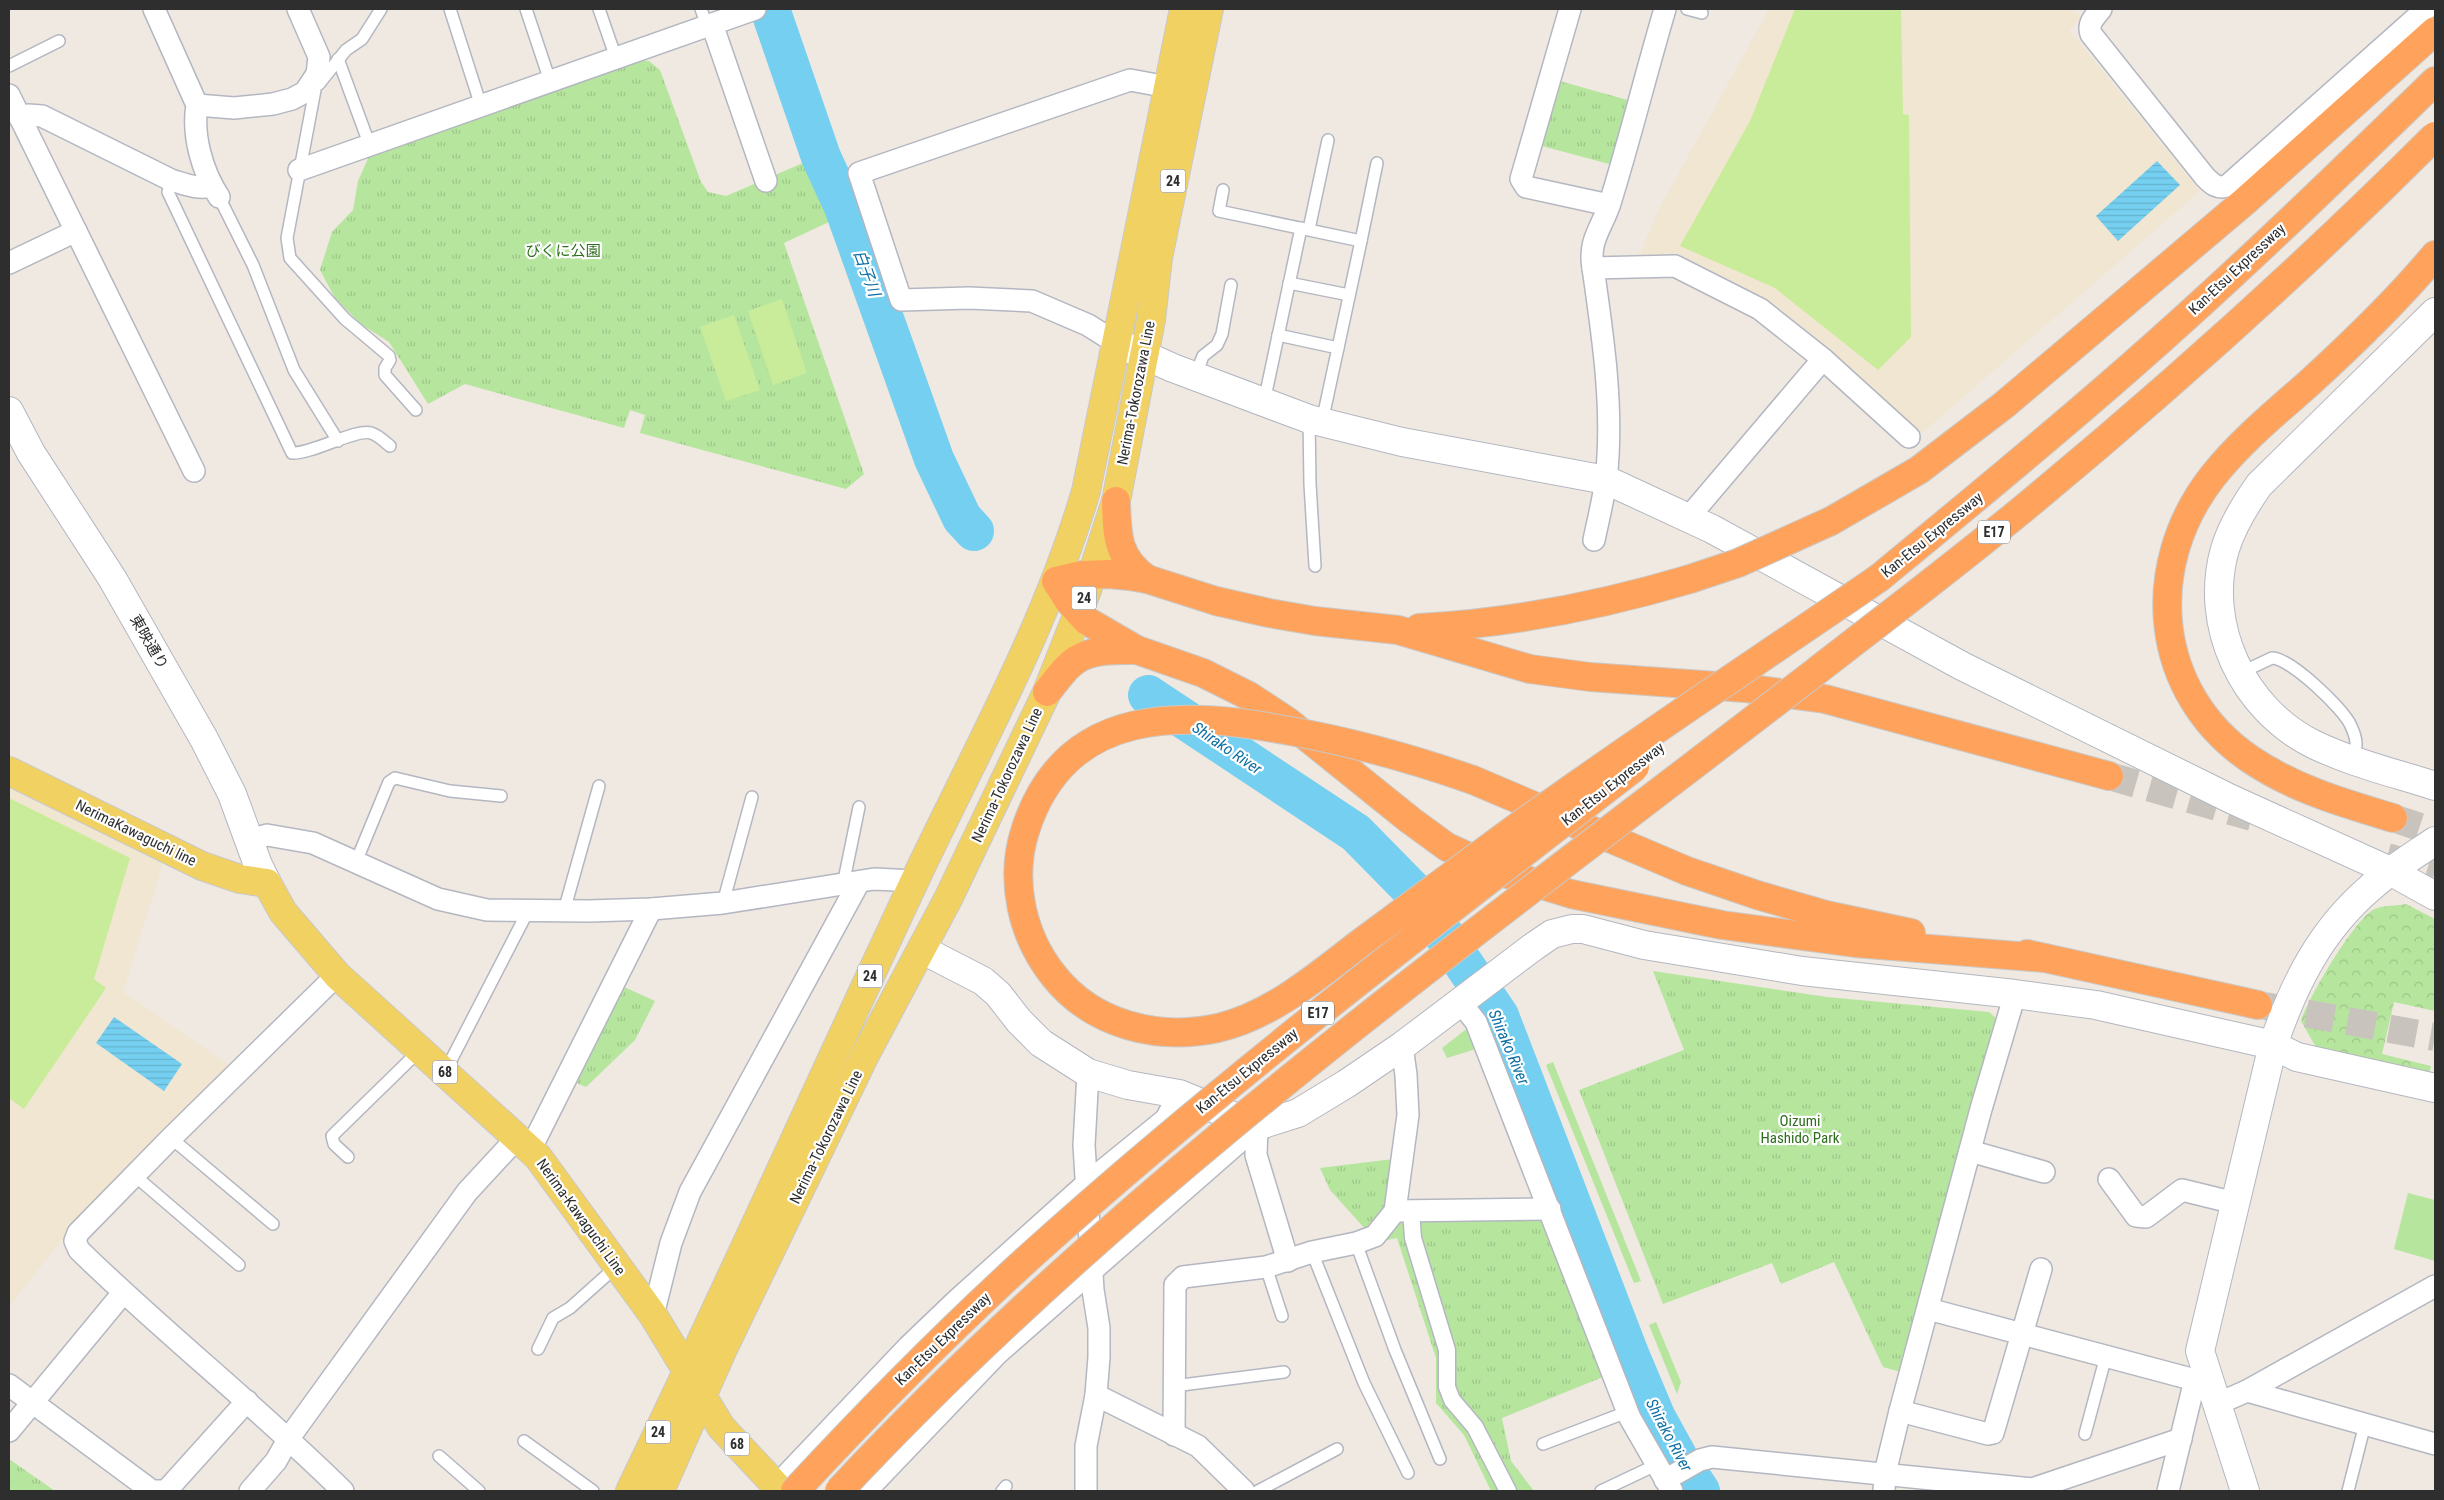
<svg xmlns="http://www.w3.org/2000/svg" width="2444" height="1500" viewBox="0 0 2444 1500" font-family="'Roboto Condensed','Noto Sans JP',sans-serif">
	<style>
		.education { fill: #f0e6d1 }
		.grass { fill: #b6e59e }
		.forest { fill: url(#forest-crowns) }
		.park { fill: url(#park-tufts) }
		.pitch { fill: #c9ec9a }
		.water { fill: url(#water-rules) }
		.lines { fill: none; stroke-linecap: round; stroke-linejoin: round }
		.river { stroke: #75cff0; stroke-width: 40 }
		.motorway-tunnel { stroke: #c8c4bd; stroke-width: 28; stroke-dasharray: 28 14; stroke-linecap: butt }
		.service-casing { stroke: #b4b7c1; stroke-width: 14 }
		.pedestrian-casing { stroke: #b4b7c1; stroke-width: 19 }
		.minor-casing { stroke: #b4b7c1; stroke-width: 24 }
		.tertiary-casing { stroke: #b4b7c1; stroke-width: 30 }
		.primary-casing { stroke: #c9c9c9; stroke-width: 30 }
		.motorway-casing { stroke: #c9c9c9; stroke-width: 30 }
		.service { stroke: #fff; stroke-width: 11 }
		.pedestrian { stroke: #fff; stroke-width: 16 }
		.minor { stroke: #fff; stroke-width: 21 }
		.tertiary { stroke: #fff; stroke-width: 28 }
		.primary { stroke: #f2d163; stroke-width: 28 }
		.motorway { stroke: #ffa35c; stroke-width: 28 }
		.motorway-bridge-casing { stroke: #c9c9c9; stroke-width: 30; stroke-linecap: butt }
		.motorway-bridge { stroke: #ffa35c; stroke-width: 28 }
		.labels { text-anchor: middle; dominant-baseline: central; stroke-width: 4.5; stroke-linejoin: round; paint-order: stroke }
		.shield { fill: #fff; stroke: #6d6d6d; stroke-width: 1 }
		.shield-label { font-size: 14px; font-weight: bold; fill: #2e2e2e }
		.park-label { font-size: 15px; fill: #2c6e1b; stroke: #fff }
		.street-label { font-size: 15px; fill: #2e2e2e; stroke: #fff }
		.water-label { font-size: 16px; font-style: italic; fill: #0d6fa3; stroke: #fff }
	</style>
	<defs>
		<pattern id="forest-crowns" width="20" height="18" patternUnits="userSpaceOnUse" patternTransform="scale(1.25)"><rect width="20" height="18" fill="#b6e59e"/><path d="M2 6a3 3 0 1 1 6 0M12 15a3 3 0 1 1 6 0" fill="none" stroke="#9dc588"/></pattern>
		<pattern id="park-tufts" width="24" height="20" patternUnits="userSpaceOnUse" patternTransform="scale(1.25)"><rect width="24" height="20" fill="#b6e59e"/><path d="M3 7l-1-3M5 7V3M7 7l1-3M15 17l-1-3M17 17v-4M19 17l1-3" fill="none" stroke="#9dc588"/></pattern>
		<pattern id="water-rules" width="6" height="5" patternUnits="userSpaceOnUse" patternTransform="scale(1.25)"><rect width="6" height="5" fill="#75cff0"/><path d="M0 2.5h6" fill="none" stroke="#66b2ce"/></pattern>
	</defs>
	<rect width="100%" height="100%" fill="#efe9e1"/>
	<!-- education -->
	<g class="education">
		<path d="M1769,9h300l13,8 -13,13 131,161 -278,242 -150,-131 -94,-49 -39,3 20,-47z"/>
		<path d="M9,781l156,76 -42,135 107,74 -169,175 -52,65z"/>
	</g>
	<!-- grass -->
	<g class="grass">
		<path d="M1469,1027l7,22 -29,9 -5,-10z"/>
		<path d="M1553,1062l88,219 -7,2 -88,-218z"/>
		<path d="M2408,1193l27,7v61l-41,-12z"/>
		<path d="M1656,1322l25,60 -4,12 -28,-69z"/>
	</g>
	<!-- forest -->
	<path class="forest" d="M2406,904l29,15v92l-41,-9 -12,52 49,12 -2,9 -112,-26 -16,-28c6,-21 55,-105 74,-112 9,-4 22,-3 31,-5z"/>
	<!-- park -->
	<g class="park">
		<path d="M633,61h16l11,9 41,112 7,10 18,4 84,-36 21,61 -47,22 80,231 -18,15 -206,-56 5,-18 -15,-5 -6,18 -159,-44 -37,20 -39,-62 -28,-18 -26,-26 -15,-28 12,-38 21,-22 5,-29 12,-27z"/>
		<path d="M1556,80l75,21 -18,64 -75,-20z"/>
		<path d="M1653,971l174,26 162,15 7,6 -95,354 -18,-5 -49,-105 -53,22 -9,-21 -109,41 -84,-214 105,-40z"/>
		<path d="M620,985l35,16 -20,39 -49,47 -14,-6z"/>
		<path d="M1393,1159l-8,53 -18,19 -37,-41 -10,-22z"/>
		<path d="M1533,1215l11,9 59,153 -101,41 9,43 23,30h-43l-27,-56 -28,-32v-45l-39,-120 -10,2 -1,-7 11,-13z"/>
		<path d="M9,1459l46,32h-46z"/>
	</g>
	<!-- pitch -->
	<g class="pitch">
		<path d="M1795,9h106l2,105 6,1 2,222 -33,33 -103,-82 -95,-42 70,-125z"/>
		<path d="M782,299l25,74 -34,12 -25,-74z"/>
		<path d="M734,315l26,75 -34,11 -26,-74z"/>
		<path d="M9,798l121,60 -36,121 12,9 -82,121 -15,-11z"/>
	</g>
	<!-- water -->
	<g class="water">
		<path d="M2157,161l23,24 -62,56 -22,-25z"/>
		<path d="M114,1017l68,47 -18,27 -68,-48z"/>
	</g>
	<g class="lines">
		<!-- river -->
		<g class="river">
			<path d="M770,9l51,148 23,50 90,252 28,59 12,13"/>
			<path d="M1148,695l208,138 60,61 83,122 130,338 27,64 22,40 22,33"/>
		</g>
		<!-- motorway-tunnel -->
		<g class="motorway-tunnel">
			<path d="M2109,776l143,41"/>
			<path d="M2393,818l42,14"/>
			<path d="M2387,857l48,14"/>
			<path d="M2265,1006l170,31"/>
		</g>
		<!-- service casing -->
		<g class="service-casing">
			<g id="service">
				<path d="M450,9l31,97"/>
				<path d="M526,9l24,72"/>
				<path d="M599,9l17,49"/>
				<path d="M701,9l6,17"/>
				<path d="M1687,9l15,4"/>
				<path d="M338,59l32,87"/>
				<path d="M9,66l50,-25"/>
				<path d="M319,84l27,-34 16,-11 19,-30"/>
				<path d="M311,87l4,3 -28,148 3,20 55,61 44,37 1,4 -5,8v7l31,35"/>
				<path d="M171,180l-3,12 124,261c20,1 65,-25 79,-20 7,2 14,9 19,13"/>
				<path d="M1223,190l-4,21 142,30 -39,181"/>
				<path d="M219,197l34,68 41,105 44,71"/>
				<path d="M1309,229l19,-89"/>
				<path d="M1361,241l16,-78"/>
				<path d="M1289,283l60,12"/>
				<path d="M1278,335l60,13"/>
				<path d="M1195,377l8,-21 14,-11 5,-11 9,-49"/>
				<path d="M1264,402l37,-174"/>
				<path d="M1309,419l1,65 5,82"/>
				<path d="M2240,673l32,-15c18,0 72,51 79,68 6,13 7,21 1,34"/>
				<path d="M356,862l33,-80 6,-4 55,13 51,5"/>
				<path d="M843,885l16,-78"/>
				<path d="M723,903l29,-106"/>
				<path d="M564,911l35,-125"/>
				<path d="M445,1072l83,-161"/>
				<path d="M171,1138l102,86"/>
				<path d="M348,1157l-14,-13 -2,-8 88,-86"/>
				<path d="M134,1175l105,90"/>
				<path d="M1356,1243l39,107 45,109"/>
				<path d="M1312,1252l52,131 44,90"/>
				<path d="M1266,1267l16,49"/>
				<path d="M538,1349l15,-31 17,-10 47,-42"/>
				<path d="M1174,1386l110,-14"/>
				<path d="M2085,1434l21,-78"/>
				<path d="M524,1441l69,50"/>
				<path d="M1543,1444l84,-32"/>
				<path d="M439,1456l40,35"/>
				<path d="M1002,1491l4,-5"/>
				<path d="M1258,1491l79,-42"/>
				<path d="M1601,1491l55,-26"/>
				<path d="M2348,1491l17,-67"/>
			</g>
		</g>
		<!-- pedestrian casing -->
		<g class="pedestrian-casing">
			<path id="pedestrian" d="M1411,1211l2,27 34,112v37l5,13 23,27 33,64"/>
		</g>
		<!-- minor casing -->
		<g class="minor-casing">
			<g id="minor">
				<path d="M154,9l43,96c-5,30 5,66 22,92"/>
				<path d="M1570,9l-49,170 5,8 83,18"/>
				<path d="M2101,9c-6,8 -14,14 -10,25l114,143c7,7 12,12 22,9l199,-177"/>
				<path d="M712,24l54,157"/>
				<path d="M9,95l185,376"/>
				<path d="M197,105l37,3 39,-4 19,-5 13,-7 12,-18 2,-17 -21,-48"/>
				<path d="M20,118l8,-3 14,1 129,64c14,4 27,10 41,6"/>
				<path d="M299,170l456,-161"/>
				<path d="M9,263l67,-32"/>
				<path d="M1593,268c-5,-28 9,-40 17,-65 20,-64 36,-130 55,-194"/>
				<path d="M1115,342l-27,-17 -56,-24 -63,-3 -68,2 -42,-127 271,-93 38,7"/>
				<path d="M1823,359l86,78"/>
				<path d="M1594,540c4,-19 9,-39 12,-60 8,-70 -3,-143 -13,-212l82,-2 85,43 63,50 -135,159"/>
				<path d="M250,840l17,-5 46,8 125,56 49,11 102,1 62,-2 72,-6 151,-24 41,2"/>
				<path d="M337,975l-166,163 -93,95 -3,8 4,9c85,83 179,157 264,241"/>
				<path d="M1460,1002l16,20 154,396 42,73"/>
				<path d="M1088,1073l-4,72 9,145 6,38v29l-3,38"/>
				<path d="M1257,1126l-1,29 32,106"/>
				<path d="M530,1150l121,-241"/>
				<path d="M1970,1151l74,21"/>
				<path d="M2109,1179l27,37 10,1 36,-27 53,13"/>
				<path d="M1395,1211l13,-96 -2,-40 -4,-29"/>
				<path d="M1928,1309l267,71 13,-4"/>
				<path d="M653,1315l18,-72 19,-51 169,-310"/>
				<path d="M9,1385l143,106h14l81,-90"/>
				<path d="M2247,1391l188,53"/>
				<path d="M2217,1404l30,-13 188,-105"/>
				<path d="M1900,1411l88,23 5,-1 48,-164"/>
				<path d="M9,1431l114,-138"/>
				<path d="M1174,1435l1,-150 8,-8 83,-10 46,-15 44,-9 19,-7 20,-25 155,-2"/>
				<path d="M1665,1480l35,-20 12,-3 320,32 149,-50"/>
				<path d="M776,1486l133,-140 47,-45 130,-117 80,-65 13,-25"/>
				<path d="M250,1491l26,-30 13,-23 178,-246 50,-54"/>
				<path d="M866,1491l132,-138 259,-227"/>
				<path d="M1086,1491v-45l10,-51 102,51 46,45"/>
				<path d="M1884,1491l1,-18 15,-62 81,-302 34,-115"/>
				<path d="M2168,1491l27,-111"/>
			</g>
		</g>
		<!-- tertiary casing -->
		<g class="tertiary-casing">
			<g id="tertiary">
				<path d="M2435,312l-176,173c-14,20 -27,41 -34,64 -22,76 18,160 88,195 39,19 82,29 122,42"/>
				<path d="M1115,342l58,26 136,51 93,23 204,38 11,5 95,44 250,137 269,133 159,72 45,25"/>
				<path d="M9,411l22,42 81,125 92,161 28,55 26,71 9,18"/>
				<path d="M923,950l60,31 15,13 21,27 22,22 47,30 40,12 51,9 78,32 41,-13 48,-29 56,-38 131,-99 19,-13 20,-5h11l61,16 158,26 213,23 81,11 177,40 24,12 138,31"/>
				<path d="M2245,1491l-45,-140 73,-306c21,-61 47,-114 97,-157 20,-18 43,-32 65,-47"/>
			</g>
		</g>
		<!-- primary casing -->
		<g class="primary-casing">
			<g id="primary">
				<path d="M9,771l193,95 38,13 27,4 16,29 54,63 201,182 115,158 68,112 60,64"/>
				<path d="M630,1491c98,-202 189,-407 285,-611 60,-127 131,-253 171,-389l98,-482"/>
				<path d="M660,1491l63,-142 141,-292 84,-158 99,-207 39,-99 30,-92 35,-181 7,-62 51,-249"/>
			</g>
		</g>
		<!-- motorway casing -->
		<g class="motorway-casing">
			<g id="motorway">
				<path d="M1116,501c1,35 1,57 31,78"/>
				<path d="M1831,521l88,-51 85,-65 240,-203 191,-171"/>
				<path d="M1879,578c84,-69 169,-139 251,-211 105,-92 205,-189 305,-286"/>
				<path d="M1419,628c95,-5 181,-22 271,-49"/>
				<path d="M1047,692c9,-11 17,-24 29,-32 16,-11 42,-10 61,-10"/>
				<path d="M1473,780l214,91 70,24 69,20 85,18"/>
				<path d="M2393,818c-50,-15 -99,-29 -143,-59 -97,-66 -108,-193 -37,-283 27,-34 61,-62 94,-91 45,-41 89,-83 128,-130"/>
				<path d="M2027,954l231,51"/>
				<path d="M2044,958l-189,-15 -133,-18 -151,-31 -67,-21 -57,-26 -37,-27 -123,-99 -38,-25 -46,-23 -66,-23 -50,-29 -19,-21 -12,-19 26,-6 27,-1 20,2 18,3 69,22 53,12 46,8 83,9 132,39 60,8 155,11 80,11 284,77"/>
			</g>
		</g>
		<!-- service -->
		<use href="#service" class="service"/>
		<!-- pedestrian -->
		<use href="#pedestrian" class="pedestrian"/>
		<!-- minor -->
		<use href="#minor" class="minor"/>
		<!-- tertiary -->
		<use href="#tertiary" class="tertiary"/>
		<!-- primary -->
		<use href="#primary" class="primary"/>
		<!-- motorway -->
		<use href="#motorway" class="motorway"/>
		<!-- motorway-bridge casing -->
		<g class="motorway-bridge-casing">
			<g id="motorway-bridge">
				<path d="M1690,579l48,-16 93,-42"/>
				<path d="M1473,780c-60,-21 -121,-38 -183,-49 -105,-20 -223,-27 -264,97 -17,50 -5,107 28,148 39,49 104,65 164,52 54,-13 98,-51 141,-84 49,-36 97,-72 146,-108 122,-89 249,-172 374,-258"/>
				<path d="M795,1491c77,-83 157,-164 241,-240 191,-172 396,-327 599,-484"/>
				<path d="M839,1491c290,-311 640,-559 975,-818 72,-56 145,-111 215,-169 141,-117 277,-239 406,-368"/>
			</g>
		</g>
		<!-- motorway-bridge -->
		<use href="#motorway-bridge" class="motorway-bridge"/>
	</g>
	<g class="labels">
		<!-- shield labels -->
		<g class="shield">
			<rect x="1160.5" y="169.5" width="25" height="23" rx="4"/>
			<rect x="1978" y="520.5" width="32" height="23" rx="4"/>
			<rect x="1071.5" y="586.5" width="25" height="23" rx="4"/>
			<rect x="857.5" y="964.5" width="25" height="23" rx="4"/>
			<rect x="1302" y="1001.5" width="32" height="23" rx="4"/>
			<rect x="432.5" y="1060.5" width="25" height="23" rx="4"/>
			<rect x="645.5" y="1420.5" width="25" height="23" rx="4"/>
			<rect x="724.5" y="1432.5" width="25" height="23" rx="4"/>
		</g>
		<g class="shield-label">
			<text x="1173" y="181">24</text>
			<text x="1994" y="532">E17</text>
			<text x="1084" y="598">24</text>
			<text x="870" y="976">24</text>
			<text x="1318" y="1013">E17</text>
			<text x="445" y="1072">68</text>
			<text x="658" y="1432">24</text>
			<text x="737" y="1444">68</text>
		</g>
		<!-- park labels -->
		<g class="park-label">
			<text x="563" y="251">びくに公園</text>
			<text x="1800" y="1121">Oizumi<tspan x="1800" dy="17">Hashido Park</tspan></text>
		</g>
		<!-- street labels -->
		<g class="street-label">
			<text transform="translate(2237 269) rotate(-43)">Kan-Etsu Expressway</text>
			<text transform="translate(1136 393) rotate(-79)">Nerima-Tokorozawa Line</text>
			<text transform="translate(1932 535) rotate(-39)">Kan-Etsu Expressway</text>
			<text transform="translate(149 642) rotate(60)">東映通り</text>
			<text transform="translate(1007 775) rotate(-65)">Nerima-Tokorozawa Line</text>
			<text transform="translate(1613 784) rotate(-38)">Kan-Etsu Expressway</text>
			<text transform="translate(136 833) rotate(26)">NerimaKawaguchi line</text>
			<text transform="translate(1247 1071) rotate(-39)">Kan-Etsu Expressway</text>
			<text transform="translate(826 1137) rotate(-64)">Nerima-Tokorozawa Line</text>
			<text transform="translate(581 1217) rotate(54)">Nerima-Kawaguchi Line</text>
			<text transform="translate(943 1339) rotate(-44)">Kan-Etsu Expressway</text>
		</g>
		<!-- water labels -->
		<g class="water-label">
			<text transform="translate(867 273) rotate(70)">白子川</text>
			<text transform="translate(1227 748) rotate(34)">Shirako River</text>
			<text transform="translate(1509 1047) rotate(67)">Shirako River</text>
			<text transform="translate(1669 1435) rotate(62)">Shirako River</text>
		</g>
	</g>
	<!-- border -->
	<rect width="2444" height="1500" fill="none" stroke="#2e2e2e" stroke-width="20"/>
</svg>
